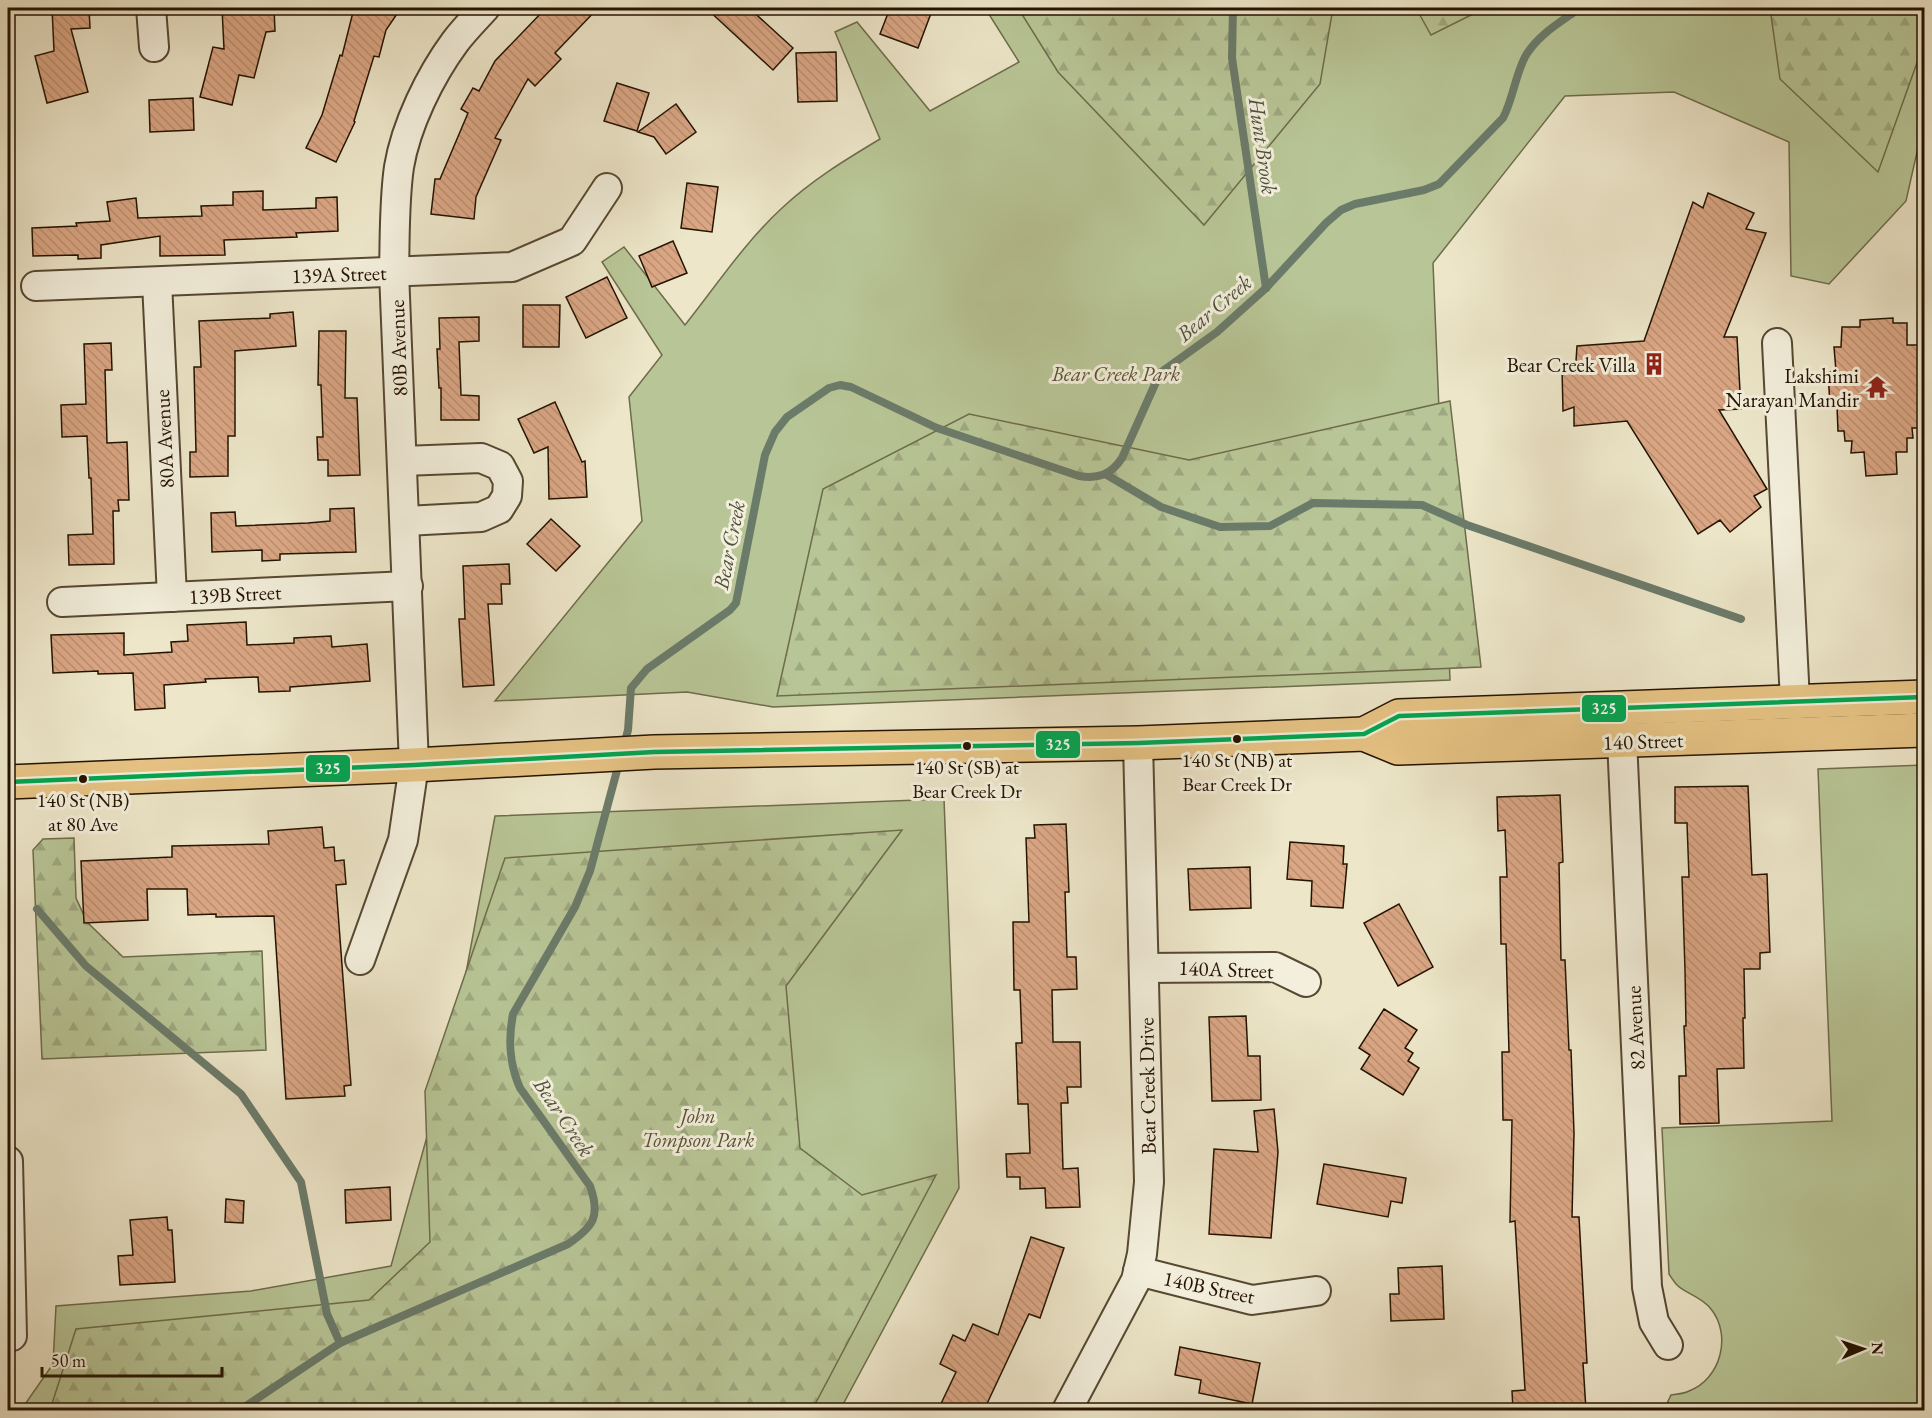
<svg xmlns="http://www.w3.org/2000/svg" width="1932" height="1418" viewBox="0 0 1932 1418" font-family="'EB Garamond',serif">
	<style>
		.green { fill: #b8c596; stroke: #6e6c4b; stroke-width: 1.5 }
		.forest { fill: url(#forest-firs); stroke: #6e6c4b; stroke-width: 1.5 }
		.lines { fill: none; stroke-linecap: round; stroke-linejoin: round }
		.stream { stroke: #6b7b6a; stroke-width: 8 }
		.building { fill: url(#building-back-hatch); stroke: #241300; stroke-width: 1.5 }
		.minor-casing { stroke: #564832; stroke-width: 32 }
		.major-casing { stroke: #241300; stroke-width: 36 }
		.minor { stroke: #f3efdc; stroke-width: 28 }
		.major { stroke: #e6c384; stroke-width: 33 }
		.bus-1-casing { stroke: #f3efdc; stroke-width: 9 }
		.bus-1 { stroke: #00a651; stroke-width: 4.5 }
		.bus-dot { fill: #241300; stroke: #f3efdc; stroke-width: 2 }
		.labels { text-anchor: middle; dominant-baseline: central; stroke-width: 6; stroke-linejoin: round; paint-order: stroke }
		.bus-label { font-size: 20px; fill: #241300; stroke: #f3efdc }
		.street-label { font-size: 21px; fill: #241300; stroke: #f3efdc }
		.poi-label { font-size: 21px; fill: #241300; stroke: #f3efdc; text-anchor: end }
		.park-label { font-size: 21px; font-style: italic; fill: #585134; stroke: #f3efdc }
		.water-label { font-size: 22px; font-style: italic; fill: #4d503e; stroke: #f3efdc }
		.line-badge { stroke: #f3efdc; stroke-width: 2 }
		.badge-label { font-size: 16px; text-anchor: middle; font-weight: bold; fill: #fff }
	</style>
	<defs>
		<pattern id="forest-firs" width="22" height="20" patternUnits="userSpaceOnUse" patternTransform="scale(1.5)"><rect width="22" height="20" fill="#b8c596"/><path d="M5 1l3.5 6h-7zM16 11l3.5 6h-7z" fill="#9ea880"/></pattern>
		<pattern id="building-back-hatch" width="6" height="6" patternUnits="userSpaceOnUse" patternTransform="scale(1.5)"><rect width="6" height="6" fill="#daa684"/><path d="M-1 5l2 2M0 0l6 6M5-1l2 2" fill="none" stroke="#bb8e70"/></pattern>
	</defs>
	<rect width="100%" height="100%" fill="#ede6c9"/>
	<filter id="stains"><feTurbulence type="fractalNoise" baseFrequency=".00333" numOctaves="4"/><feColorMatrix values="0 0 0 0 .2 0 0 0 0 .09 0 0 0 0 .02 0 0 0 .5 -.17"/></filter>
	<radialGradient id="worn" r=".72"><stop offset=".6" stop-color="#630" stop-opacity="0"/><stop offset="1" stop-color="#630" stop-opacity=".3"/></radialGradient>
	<!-- green -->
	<g class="green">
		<path d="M985,8h939v113l-18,80 -77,83 -38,-8 -2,-134 -115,-50 -109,4 -132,167 17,417 -677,27 -86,-15 -192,9 147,-180 -13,-124 33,-42 -60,-93 22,-15 61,78c31,-39 60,-83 97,-117 30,-28 63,-48 98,-69l-45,-107 22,-10 73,89 89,-49z"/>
		<path d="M1924,765v645h-260l7,-15c5,-1 13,-1 18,-4 32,-12 43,-56 22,-82 -10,-13 -25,-15 -34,-24 -3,-3 -6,-8 -8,-11l-7,-146 170,-7 -14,-352z"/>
		<path d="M944,799l15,389 -119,222h-819l32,-46 3,-58 195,-15 140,-25 62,-223 42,-227z"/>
	</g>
	<!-- forest -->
	<g class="forest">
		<path d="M1018,8h315l-13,76 -116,141 -146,-153z"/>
		<path d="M1416,8h69l-54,27z"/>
		<path d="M1770,8h154v35l-46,129 -98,-93z"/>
		<path d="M1450,401l31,266 -704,29 46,-207 146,-75 220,46z"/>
		<path d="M902,830l-116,156 14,162 62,47 74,-20 -124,235h-762l26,-81 293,-29 61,-58 -5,-151 80,-233z"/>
		<path d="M74,838l2,60 11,24 36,35 139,-6 4,99 -224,9 -9,-209 10,-11z"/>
	</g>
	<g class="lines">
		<!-- stream -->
		<g class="stream">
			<path d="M1233,8l-1,50 34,230"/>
			<path d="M1107,475l54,32 59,20 50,-1 43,-23 109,2 45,20 274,94"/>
			<path d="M624,745l4,-15 3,-42 16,-19 83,-59 6,-7 29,-148 10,-23 12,-15 42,-29 11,-3 11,2 86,41 142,48c19,3 32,-1 43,-18l38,-85 57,-41 49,-44 60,-65 15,-13 14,-6 69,-14 15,-6 64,-66c10,-19 12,-42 22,-61 12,-22 36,-35 55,-49"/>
			<path d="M37,909l49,57 155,128 60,88 26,132 13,29"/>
			<path d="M240,1410l100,-67 228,-99c25,-17 33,-27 22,-58l-70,-98c-11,-25 -12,-48 -7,-74l62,-107 15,-36 29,-108"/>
		</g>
	</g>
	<!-- building -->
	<g class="building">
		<path d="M52,8h37l1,20 -19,1 17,63 -41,11 -12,-47 19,-5z"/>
		<path d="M222,8h52l1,23 -9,1 -12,46 -15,-3 -7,30 -32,-8 13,-50 11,2z"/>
		<path d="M354,8h47l-15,22 -7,27 -5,-1 -20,65 1,1 -19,40 -30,-14 16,-33 18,-60 2,1z"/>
		<path d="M546,8h52l-43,45 6,6 -26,27 -7,-7 -33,59 6,2 -25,57 -2,22 -43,-5 4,-35h5l28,-66 -7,-4 12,-21 6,3 16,-30z"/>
		<path d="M706,8h43l44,40 -20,22z"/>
		<path d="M890,8h43l-15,40 -38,-14z"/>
		<path d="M836,52l1,49 -39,1 -2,-49z"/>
		<path d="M617,83l32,10 -12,38 -33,-10z"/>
		<path d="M193,98l1,32 -44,2 -1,-32z"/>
		<path d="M676,104l20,28 -30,22 -12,-17 -16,-5z"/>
		<path d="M687,183l31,4 -6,45 -31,-4z"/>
		<path d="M263,191v19l53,-2v-10l21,-1 1,34 -42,2 1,4 -73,3 1,15 -65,1v-20l-59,9v13l-23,1v-4l-45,1 -1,-28 45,-2 -1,-3 34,-2 -3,-19 29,-4 2,20 64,-2 -1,-10 32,-1v-13z"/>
		<path d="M1708,193l46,20 -8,16 20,4 -42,104h13l4,72 -22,1 48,79 -13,7 7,11 -31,25 -10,-12 -22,14 -71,-113 -53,5v-19l-11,4 -1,-43 14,-7 1,-15 67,-5 49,-139 10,6z"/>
		<path d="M673,241l14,32 -35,14 -13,-31z"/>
		<path d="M607,277l20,41 -41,20 -20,-41z"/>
		<path d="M523,305h37l-1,42h-36z"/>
		<path d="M293,312l3,34 -61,5v85h-7v40l-38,1v-25h6l-2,-85h7l-2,-46 71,-3v-4z"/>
		<path d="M479,317v24l-20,1 2,53 18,1v24h-38v-32h-2l-2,-39h3l-1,-31z"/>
		<path d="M1893,318v5h14v22h12v25l5,-1v34h-3l1,25h-10l1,10h-6v14h-11l1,22 -31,2 -2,-24 -13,1 1,-12h-7l-1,-10h-6l-1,-25 -7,-1 -2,-33 8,-1 -2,-24h7l1,-20h18v-7z"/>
		<path d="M319,331h27l-1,67h12l3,77 -32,1v-16h-10l-1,-23h6l-2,-52h-3z"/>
		<path d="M111,343l1,27h-7l2,73 20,-1 2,58h-11l1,11h-6l1,53 -45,1 -1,-30 25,-1 -2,-56h-2l-2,-42 -25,1 -1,-32 25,-1 -2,-60z"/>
		<path d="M555,402l27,60 3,-1 2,36 -38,2 -1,-52 -14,6 -16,-34z"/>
		<path d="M354,508l2,44 -76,2v6l-18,1v-11l-50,2 -1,-39 24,-1 1,14 72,-3 22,-2v-12z"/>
		<path d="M551,519l29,27 -24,25 -29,-27z"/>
		<path d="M509,564l1,20h-9l1,20h-14l6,81 -31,2 -4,-68h6l-2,-53z"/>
		<path d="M246,622l1,23 47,-2v-5l37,-2 1,11 35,-3 3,37 -80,6v4l-31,1 -1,-15 -53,2 1,3 -42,3 1,23 -30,2 -2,-37 -35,1v-3l-45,2 -2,-38 73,-2v22l48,-3 -1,-10 17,-1 -1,-16z"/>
		<path d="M1748,786l4,89 15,-1 3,78 -10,1v16h-16l1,49h-2l1,50 -27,1 2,54 -39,1 -1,-48h7l-2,-50h2l-1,-56 -3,-93h7l-2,-54h-12v-36z"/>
		<path d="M1560,795l3,67 -4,1 2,97h4l4,90h2l3,83 -2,84h7l8,146h-4l3,47h-73l-1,-19 13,-1 -10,-169 -5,1 2,-102h-9l-1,-68h7l-3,-108h-5l-1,-67h7l-2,-47 -7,1 -1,-34z"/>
		<path d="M1066,824l3,68h-4l2,65h9l1,32 -25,1 1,52h27l1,45h-14l1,16h-7l2,66 15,-1 2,39 -34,1 -1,-20 -25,1v-12h-13l-1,-23 24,-1 -2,-49h-10l-2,-61h6l-2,-53h-6l-1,-68h16l-3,-84h9l-1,-13z"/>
		<path d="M322,827l2,21 10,-1 1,14 9,-1 2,24 -10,1 15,200 -7,1 1,10 -59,3 -12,-183 -58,1v-3l-28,1 -1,-26h-40l1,31 -64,3 -3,-62 91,-4v-11l97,-2 -1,-13z"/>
		<path d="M1290,842l54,4 -1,18h4l-4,44 -32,-2 1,-25 -25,-2z"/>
		<path d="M1250,867l1,41 -61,2 -2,-41z"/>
		<path d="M1399,904l34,63 -35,19 -34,-63z"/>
		<path d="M1384,1009l33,21 -12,18 8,5 -5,8 11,7 -16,27 -42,-26 9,-14 -11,-7z"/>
		<path d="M1246,1016l2,40h12l1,44 -49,1 -3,-84z"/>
		<path d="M1274,1109l4,43 -7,86 -62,-4 5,-85 44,3 -4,-41z"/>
		<path d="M1324,1164l82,14 -4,25 -11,-2 -3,16 -71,-13z"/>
		<path d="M390,1187l1,33 -45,3 -1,-33z"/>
		<path d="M226,1199l18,2 -1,22 -18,-1z"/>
		<path d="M167,1217l1,13h4l3,52 -55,3 -2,-29 15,-1 -3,-35z"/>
		<path d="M1031,1237l33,11 -24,70 -11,-4 -45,96h-46l18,-38 -16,-8 13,-29 12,6 8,-17 25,11z"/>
		<path d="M1442,1266l2,53 -53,2 -1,-27h9l-1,-26z"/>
		<path d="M1180,1347l80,16 -8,41 -53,-11 2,-13 -26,-5z"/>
	</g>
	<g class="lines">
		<!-- minor casing -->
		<g class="minor-casing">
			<g id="minor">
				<path d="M151,8l3,39"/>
				<path d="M157,282l15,315"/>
				<path d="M36,286l476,-19 60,-26 35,-53"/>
				<path d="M1777,343l18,358"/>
				<path d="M403,461l78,-3 19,8 8,15 -1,15 -8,13 -18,8 -75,4"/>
				<path d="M62,602l346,-16"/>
				<path d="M1621,718l26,569 7,35 14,23"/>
				<path d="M360,960l43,-120 11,-75 -20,-493c1,-35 0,-71 5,-105 7,-42 31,-91 56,-125 9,-12 20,-23 30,-34"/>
				<path d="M1144,968l131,-1 31,15"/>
				<path d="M8,1161l4,175"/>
				<path d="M1138,1271l114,29 64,-9"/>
				<path d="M1067,1410l69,-130 6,-26 7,-72 -11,-439"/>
			</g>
		</g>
		<!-- major casing -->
		<g class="major-casing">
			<g id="major">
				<path d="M1364,734l35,-18 525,-19"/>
				<path d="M8,782l406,-17 240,-13 484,-9 226,-9 34,14 526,-18"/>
			</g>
		</g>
		<!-- minor -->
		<use href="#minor" class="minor"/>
		<!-- major -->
		<use href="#major" class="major"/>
		<!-- bus-1 casing -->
		<g class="bus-1-casing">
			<path id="bus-1" d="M8,782l406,-17 240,-13 484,-9 226,-9 35,-18 525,-19"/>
		</g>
		<!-- bus-1 -->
		<use href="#bus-1" class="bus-1"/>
	</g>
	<!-- icons -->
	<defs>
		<g id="building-bare" transform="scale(1.8)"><path d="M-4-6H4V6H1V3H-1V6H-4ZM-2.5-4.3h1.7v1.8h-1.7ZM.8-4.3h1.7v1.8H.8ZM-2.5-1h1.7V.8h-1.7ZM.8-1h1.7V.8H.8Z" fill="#8f2418" stroke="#f3efdc" stroke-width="2.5" paint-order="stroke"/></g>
		<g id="temple-bare" transform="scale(1.8)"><path d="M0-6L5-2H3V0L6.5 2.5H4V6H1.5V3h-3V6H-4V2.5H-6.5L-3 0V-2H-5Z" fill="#8f2418" stroke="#f3efdc" stroke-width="2.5" paint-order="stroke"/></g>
	</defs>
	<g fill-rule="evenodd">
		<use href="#building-bare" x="1654" y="364"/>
		<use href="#temple-bare" x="1877" y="387"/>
	</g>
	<!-- markers -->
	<g class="bus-dot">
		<circle cx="1237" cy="739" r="5"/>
		<circle cx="967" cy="746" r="5"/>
		<circle cx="83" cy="779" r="5"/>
	</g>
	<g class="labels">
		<!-- bus labels -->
		<g class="bus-label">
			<text x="1237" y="760">140 St (NB) at<tspan x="1237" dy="24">Bear Creek Dr</tspan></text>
			<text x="967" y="767">140 St (SB) at<tspan x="967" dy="24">Bear Creek Dr</tspan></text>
			<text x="83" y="800">140 St (NB)<tspan x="83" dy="24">at 80 Ave</tspan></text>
		</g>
		<!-- street labels -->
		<g class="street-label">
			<text transform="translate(339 274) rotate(-2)">139A Street</text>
			<text transform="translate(398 348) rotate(-92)">80B Avenue</text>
			<text transform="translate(164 439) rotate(-93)">80A Avenue</text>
			<text transform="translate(235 594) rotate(-3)">139B Street</text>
			<text transform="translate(1643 741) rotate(-2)">140 Street</text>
			<text transform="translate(1226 969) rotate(2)">140A Street</text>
			<text transform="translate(1635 1028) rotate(-93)">82 Avenue</text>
			<text transform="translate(1147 1086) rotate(-91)">Bear Creek Drive</text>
			<text transform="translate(1209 1287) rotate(12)">140B Street</text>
		</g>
		<!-- poi labels -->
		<g class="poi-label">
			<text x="1636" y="364">Bear Creek Villa</text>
			<text x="1859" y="375">Lakshimi<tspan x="1859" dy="24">Narayan Mandir</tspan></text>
		</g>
		<!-- park labels -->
		<g class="park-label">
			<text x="1116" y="373">Bear Creek Park</text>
			<text x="698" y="1115">John<tspan x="698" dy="24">Tompson Park</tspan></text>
		</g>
		<!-- water labels -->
		<g class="water-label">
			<text transform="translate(1263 146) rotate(82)">Hunt Brook</text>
			<text transform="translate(1214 308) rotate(-40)">Bear Creek</text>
			<text transform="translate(729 545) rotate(-79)">Bear Creek</text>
			<text transform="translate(564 1117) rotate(56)">Bear Creek</text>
		</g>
	</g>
	<g class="line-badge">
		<rect x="1581" y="694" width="46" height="29" rx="6" fill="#00a651"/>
		<rect x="1035" y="730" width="46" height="29" rx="6" fill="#00a651"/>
		<rect x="305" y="754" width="46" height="29" rx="6" fill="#00a651"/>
	</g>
	<g class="badge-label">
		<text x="1604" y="714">325</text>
		<text x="1058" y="750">325</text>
		<text x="328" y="774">325</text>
	</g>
	<!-- margin -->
	<rect width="1932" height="1418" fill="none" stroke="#ede6c9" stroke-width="30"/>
	<rect x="9" y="9" width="1914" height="1400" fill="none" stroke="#241300" stroke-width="3"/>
	<rect x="15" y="15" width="1902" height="1388" fill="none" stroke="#241300" stroke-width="1.5"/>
	<!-- north arrow -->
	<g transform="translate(1863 1349) rotate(88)" stroke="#f3efdc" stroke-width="4.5" paint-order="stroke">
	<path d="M0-4.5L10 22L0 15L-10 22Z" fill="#241300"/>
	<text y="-9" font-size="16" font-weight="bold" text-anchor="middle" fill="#241300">N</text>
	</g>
	<!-- scale -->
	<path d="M42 1367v9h180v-9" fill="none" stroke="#241300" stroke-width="3"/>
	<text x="51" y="1367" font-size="18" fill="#241300" stroke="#f3efdc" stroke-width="4.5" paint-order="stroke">50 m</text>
	<rect width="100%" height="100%" filter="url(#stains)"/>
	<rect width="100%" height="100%" fill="url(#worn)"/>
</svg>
